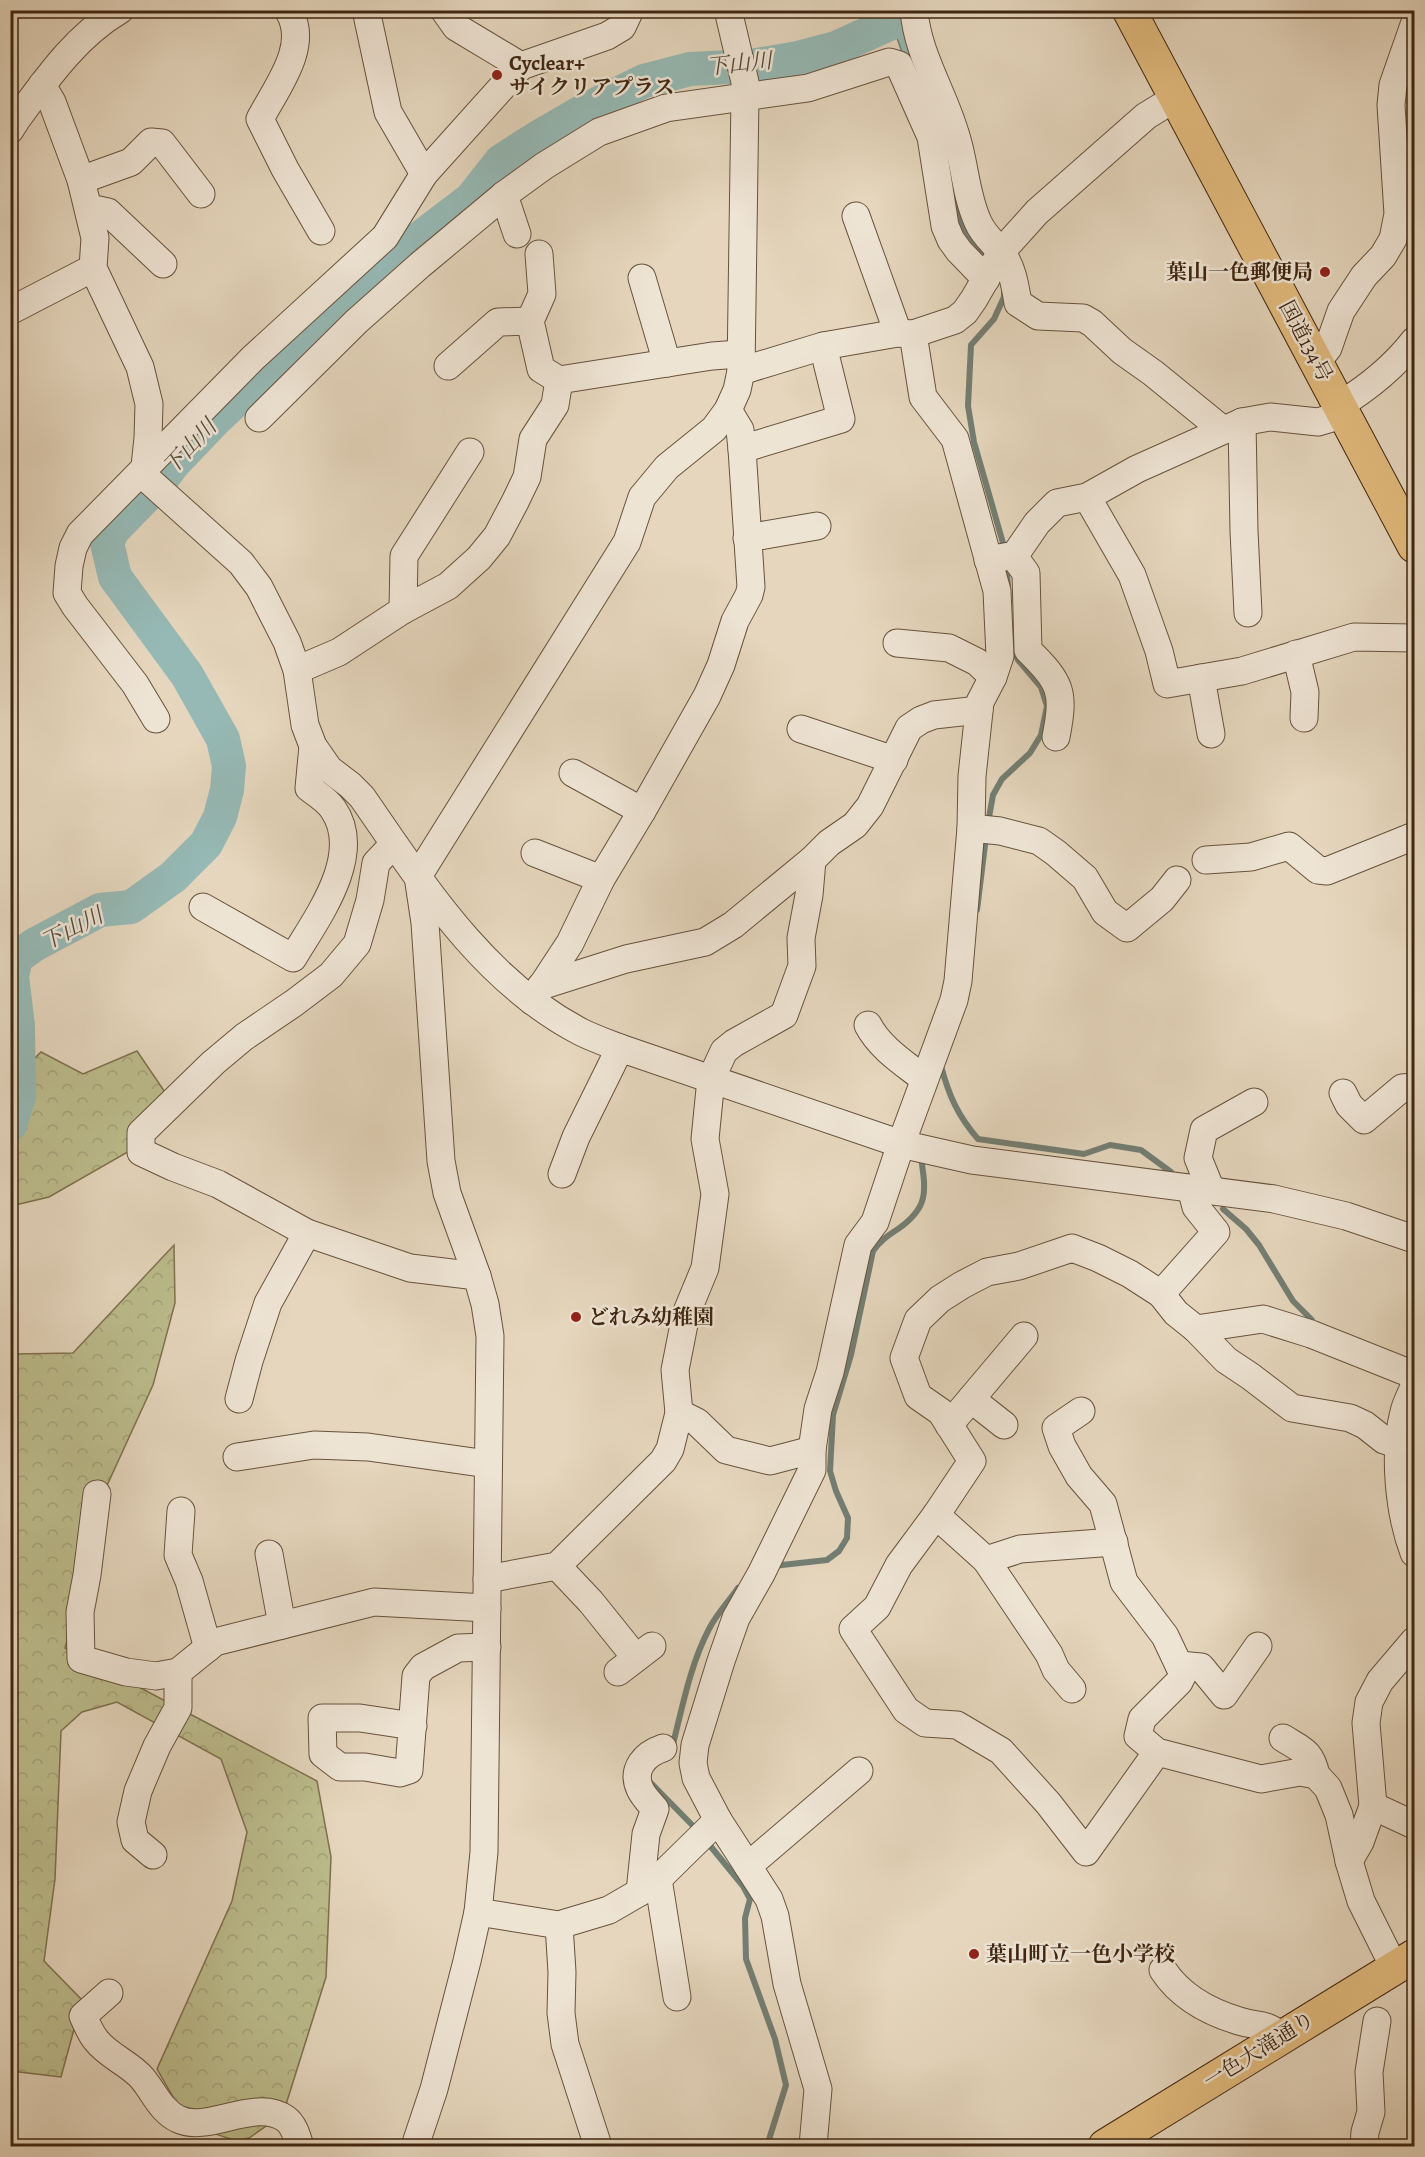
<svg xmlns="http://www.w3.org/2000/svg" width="1425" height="2157" viewBox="0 0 1425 2157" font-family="Alegreya,'Noto Serif JP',serif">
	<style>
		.forest { fill: url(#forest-crowns); stroke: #7e714e; stroke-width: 1.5 }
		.water { fill: #96b9b5; stroke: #737e73; stroke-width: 1.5 }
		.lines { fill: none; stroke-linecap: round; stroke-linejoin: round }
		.stream { stroke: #737e73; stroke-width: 6 }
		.river { stroke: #96b9b5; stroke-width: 34 }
		.minor-casing { stroke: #68523c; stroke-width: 29 }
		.major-casing { stroke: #3f2611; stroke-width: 35 }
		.highway-casing { stroke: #3f2611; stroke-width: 35 }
		.minor { stroke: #eee4d4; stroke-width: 27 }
		.major { stroke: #e2bb7e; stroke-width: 33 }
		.highway { stroke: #e2bb7e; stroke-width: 33 }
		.poi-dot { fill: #8f2418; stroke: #eee4d4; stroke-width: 2 }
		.labels { text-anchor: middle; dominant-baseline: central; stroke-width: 5; stroke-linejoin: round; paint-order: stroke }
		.poi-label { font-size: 21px; font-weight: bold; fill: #3f2611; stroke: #eee4d4; text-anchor: start }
		.street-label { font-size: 21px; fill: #3f2611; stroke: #eee4d4 }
		.water-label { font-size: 22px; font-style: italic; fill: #554b3a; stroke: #eee4d4 }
	</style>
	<defs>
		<pattern id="forest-crowns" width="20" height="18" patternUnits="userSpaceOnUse" patternTransform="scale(1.5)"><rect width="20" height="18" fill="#bcbc8c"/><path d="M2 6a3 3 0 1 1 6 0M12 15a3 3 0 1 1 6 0" fill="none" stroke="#a3a178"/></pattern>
	</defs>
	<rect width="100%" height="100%" fill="#e5d6bd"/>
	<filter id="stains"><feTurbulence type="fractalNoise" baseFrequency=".00333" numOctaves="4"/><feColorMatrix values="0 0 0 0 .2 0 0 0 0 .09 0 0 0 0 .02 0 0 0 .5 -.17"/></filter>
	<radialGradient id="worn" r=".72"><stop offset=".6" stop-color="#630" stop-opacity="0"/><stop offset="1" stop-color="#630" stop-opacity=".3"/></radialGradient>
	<!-- forest -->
	<g class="forest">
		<path d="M137,1051l34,50 -31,44 -91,52 -38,9 -1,-108 14,-29 17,-17 42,22z"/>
		<path d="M174,1245l1,58 -22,82 -49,107 -39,156 252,133 14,76 -5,120 -43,137 -41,29 -53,-18 -32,-56 75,-168 15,-69 -26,-73 -104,-57 -35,10 -21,19 -6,148 -11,82 38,39 -21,77 -50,-6 -1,-762 5,45 58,-1z"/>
	</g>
	<!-- water -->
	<path class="water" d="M895,11h14l31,116 -35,-66 -9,-26z"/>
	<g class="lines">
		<!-- stream -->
		<g class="stream">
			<path d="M954,184c3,34 7,46 31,70"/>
			<path d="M1004,292v5l-10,22 -23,26 -3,61 6,36 31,108"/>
			<path d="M1006,563l2,23"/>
			<path d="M988,823l5,-28 9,-16 28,-26 11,-18 6,-29 -6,-19 -23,-27 -5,-10 -1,-12"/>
			<path d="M977,910l9,-73"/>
			<path d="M941,1066c8,30 17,50 37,73l106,15 26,-9 31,5 30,22"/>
			<path d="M1223,1209l23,20 13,16 34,56 19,19v7"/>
			<path d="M773,1566l54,-6 12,-9 8,-13 1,-20 -12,-27 -6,-20 3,-56 18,-60 22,-104c7,-10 14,-15 25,-22 31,-22 28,-37 23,-72"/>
			<path d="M672,1748c10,-39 18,-83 37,-119 7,-14 20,-28 29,-41"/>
			<path d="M649,1781l49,50"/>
			<path d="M707,1842l36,44 7,13 -5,19 1,41 29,80 11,46 -19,61"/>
		</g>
		<!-- river -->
		<path class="river" d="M10,1125l9,-28 -1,-71 -6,-50 4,-18 18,-13 66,-35 31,-3 42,-30 33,-33 14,-27 7,-27 2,-24 -6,-27 -36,-64 -72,-98 -8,-34 6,-13 46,-47 14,-19 41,-43 92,-87 98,-84 67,-51 30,-38 36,-23 50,-29 57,-28 46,-12 61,-3 47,-8 38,-10 64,-29v-9"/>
		<!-- minor casing -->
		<g class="minor-casing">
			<g id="minor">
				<path d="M288,10c23,35 -12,78 -28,109l25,50 36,62"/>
				<path d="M366,10l22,102 36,62"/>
				<path d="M444,10l12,17 65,39"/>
				<path d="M914,10c3,43 29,82 41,123 10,29 10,61 23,89 5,12 14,19 22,29 12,14 15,34 18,52l20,13 45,2 9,5 30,28 31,22 70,57"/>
				<path d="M42,85l10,17 29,78 14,58 -2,30 47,99 9,37 -1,34 -4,38 97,87 18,24 28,55 10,28 8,55 8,21 16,23 21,16 12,12c61,88 121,184 219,235 12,6 26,11 39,16l281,96 71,16 302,39 72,17 68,23"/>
				<path d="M10,130l7,-11c30,-41 59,-83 103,-109"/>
				<path d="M81,180l50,-18 20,-20 11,1 39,51"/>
				<path d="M504,195l13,39"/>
				<path d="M89,208l19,4 55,52"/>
				<path d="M856,216l42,117"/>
				<path d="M539,254l3,40 -12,27 11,48 18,11"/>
				<path d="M642,278l25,85"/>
				<path d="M10,311l83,-43"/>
				<path d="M1317,362l11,-14 13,-37 23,-35 19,-20 10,-17 5,-25 -7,-109 2,-20 21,-60"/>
				<path d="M448,366l50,-44 32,-1"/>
				<path d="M741,371l82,-25 75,-13 15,1 42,-14 10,-8 9,-13 27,-47 36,-40 109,-96 31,-19"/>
				<path d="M1340,405c29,-18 53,-37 74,-64"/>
				<path d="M259,418l98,-97 63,-56 84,-70 40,-29 55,-34 67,-24 142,-20 81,-26 10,3 32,72 14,89 6,14 8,11 27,28"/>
				<path d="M1242,422l2,109 4,82"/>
				<path d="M742,449l99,-30 -18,-73"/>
				<path d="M1087,497l45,78 27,76 8,33 75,-13 112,-34 60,1"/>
				<path d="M747,538l70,-12"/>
				<path d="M1015,555l3,7 8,11 2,77c33,33 37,41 28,87"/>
				<path d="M988,560l27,-5 22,-32 20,-20 30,-6 50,-28 105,-47 28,-5 48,5 27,-8"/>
				<path d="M403,610l1,-54 66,-104"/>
				<path d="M897,643l52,5 28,14 16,15"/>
				<path d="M1296,654l9,38 -1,26"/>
				<path d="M297,670l42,-18 64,-42 45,-24 31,-28 18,-22 18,-34 12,-25 6,-38 22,-34 4,-25 153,-24 28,-2"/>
				<path d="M1201,678l10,56"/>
				<path d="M156,719l-21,-35 -60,-78 -8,-13 2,-27 4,-18 7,-14 173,-176 132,-121 39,-63 97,-108 86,-30 15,-9 8,-17"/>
				<path d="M801,729l93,31"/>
				<path d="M573,773l69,38"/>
				<path d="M971,828l29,3 39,10 17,12 29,25 20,34 22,16 35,-29 15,-19"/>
				<path d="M394,844l-18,19 -6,37 -13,44 -26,31 -37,28 -50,34 -31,26 -72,70v19l32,15 45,17 89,49 103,35 67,8"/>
				<path d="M535,853l66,26"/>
				<path d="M1206,860l45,-3 38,-11 29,24 9,1 87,-35"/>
				<path d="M203,907l90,51c23,-39 72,-103 40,-149 -5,-8 -16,-15 -24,-21l4,-42"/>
				<path d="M541,986l85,-27 79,-17 28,-17 79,-65 17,-17 26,-18 15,-19 39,-78 12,-8 13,-5 45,-5"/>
				<path d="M532,1001l38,-58 31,-64 41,-68 65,-115 14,-31 14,-44 14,-26 2,-8 -9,-138 -2,-19 -12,-20"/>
				<path d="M868,1025c12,23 36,38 56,54"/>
				<path d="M1343,1093l6,12 15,15 38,-32 12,-1"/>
				<path d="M562,1174l14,-37 44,-89"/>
				<path d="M1211,1190l-13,-32 6,-28 50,-28"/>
				<path d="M1161,1294l55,-62 -20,-25 -5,-19"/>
				<path d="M1196,1329l67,-10 48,15 103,41"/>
				<path d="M1414,1386c-3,9 -8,17 -10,26 -11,42 -5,101 10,141"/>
				<path d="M239,1399l10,-38 19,-58 39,-70"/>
				<path d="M971,1399l33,26"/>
				<path d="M1081,1411l-25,17 6,18 17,30 24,28 21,78 41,54 18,38 -4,8 -37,37 -4,17 19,16 104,27 39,-7 16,3 12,13 11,27 10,46 12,40 33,66"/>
				<path d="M679,1413l-4,-43 11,-56 19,-46 10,-74 -10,-55 6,-60 13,-28 10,-8 50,-28 18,-49 -1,-28 8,-43 3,-35"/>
				<path d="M949,1425l75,-89"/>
				<path d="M237,1457l77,-12 54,2 120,17"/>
				<path d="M97,1494l-10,81 -7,37 1,47 45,13 30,4 22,-4 37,-30 159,-40 113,6"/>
				<path d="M181,1511l-3,44 11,26 19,67"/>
				<path d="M936,1515l50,45 34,-11 94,-7"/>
				<path d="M269,1554l13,71"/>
				<path d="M986,1560l63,94 7,16 16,19"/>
				<path d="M557,1566l34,36 45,56"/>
				<path d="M487,1579l70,-13 106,-105 7,-12 9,-36 18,9 29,28 44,11 42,-11"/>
				<path d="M1179,1665l22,2 23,28 34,-49"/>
				<path d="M618,1672l34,-26"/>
				<path d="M413,1726l-53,-8h-38l1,36 17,13h25l35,6 9,-3 7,-94 7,-9 35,-19 29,-1"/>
				<path d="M1283,1738c19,12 28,13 33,37"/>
				<path d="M1157,1752l-71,100 -38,-49 -47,-52 -44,-26 -32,-2 -19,-13 -53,-81 24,-22 22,-42 37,-50 36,-54 -31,-49 -23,-16 -14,-38 14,-38 22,-21 22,-14 25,-13 32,-6 53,-18 26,10 32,16 31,20 15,19 20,16 30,31 24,16 42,32 58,10 15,7 19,15 15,5"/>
				<path d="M1373,1806l41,19"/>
				<path d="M153,1855l-18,-15 -4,-18 7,-31 19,-45 21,-38v-36"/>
				<path d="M1349,1861l11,-19 13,-36 -7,-83 3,-21 11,-21 34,-40"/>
				<path d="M748,1866l111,-95"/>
				<path d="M658,1879l19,118"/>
				<path d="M640,1892l6,-58 9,-25c-5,-6 -12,-13 -15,-20 -9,-20 5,-35 23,-41"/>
				<path d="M478,1912l81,13 50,-15 31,-18 18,-13 60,-59"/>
				<path d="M559,1925l3,47 -1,41 4,31 33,102"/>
				<path d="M1163,1970c17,26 46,42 76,51 19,6 25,1 43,15"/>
				<path d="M109,1993l-26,23c4,8 7,17 13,24 12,16 33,23 46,38 12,14 19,33 36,41 30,15 77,-22 108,0 8,6 11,18 14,27"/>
				<path d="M415,2146l19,-57 33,-128 11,-49 6,-60 6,-516 -5,-32 -8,-28 -30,-83 -6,-32 -16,-238 -7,-47 209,-334 15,-45 25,-30 47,-38 14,-19 9,-20 4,-19 4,-275v-14l-17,-72"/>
				<path d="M813,2146l5,-57 -31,-105 -12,-68 -6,-17 -51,-79 -22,-42 -3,-15 2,-18 26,-84 15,-43 25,-44 51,-104v-20l6,-41 12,-37 28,-127 17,-23 26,-78 53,-144 4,-19 13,-153 1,-52 8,-74 13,-25 7,-21 -3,-65 -42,-152 -32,-42 -10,-63"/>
				<path d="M1364,2146l1,-14 6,-20 -2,-40 8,-51"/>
			</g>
		</g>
		<!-- major casing -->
		<g class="major-casing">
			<path id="major" d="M1105,2146l309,-190"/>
		</g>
		<!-- highway casing -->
		<g class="highway-casing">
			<path id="highway" d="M1129,10l285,536"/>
		</g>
		<!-- minor -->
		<use href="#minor" class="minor"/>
		<!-- major -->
		<use href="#major" class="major"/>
		<!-- highway -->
		<use href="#highway" class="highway"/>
	</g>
	<!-- markers -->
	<g class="poi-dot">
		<circle cx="497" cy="75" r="6"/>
		<circle cx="1325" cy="272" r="6"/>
		<circle cx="576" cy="1317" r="6"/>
		<circle cx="974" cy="1954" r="6"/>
	</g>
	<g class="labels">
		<!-- poi labels -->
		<g class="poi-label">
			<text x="509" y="63">Cyclear+<tspan x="509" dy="24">サイクリアプラス</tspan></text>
			<text x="1313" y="272" text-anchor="end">葉山一色郵便局</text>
			<text x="588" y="1317">どれみ幼稚園</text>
			<text x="986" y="1954">葉山町立一色小学校</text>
		</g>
		<!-- street labels -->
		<g class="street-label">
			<text transform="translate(1306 341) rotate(62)">国道134号</text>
			<text transform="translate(1259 2050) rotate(-32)">一色大滝通り</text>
		</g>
		<!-- water labels -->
		<g class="water-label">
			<text transform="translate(739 64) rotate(-6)">下山川</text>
			<text transform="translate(190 447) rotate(-47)">下山川</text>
			<text transform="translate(72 929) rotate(-27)">下山川</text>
		</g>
	</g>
	<!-- margin -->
	<rect width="1425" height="2157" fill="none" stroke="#e5d6bd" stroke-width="36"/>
	<rect x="12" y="12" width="1401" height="2133" fill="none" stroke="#3f2611" stroke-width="3"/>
	<rect x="18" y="18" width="1389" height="2121" fill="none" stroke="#3f2611" stroke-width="1.5"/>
	<rect width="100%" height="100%" filter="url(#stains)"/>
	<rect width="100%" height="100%" fill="url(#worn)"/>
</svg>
